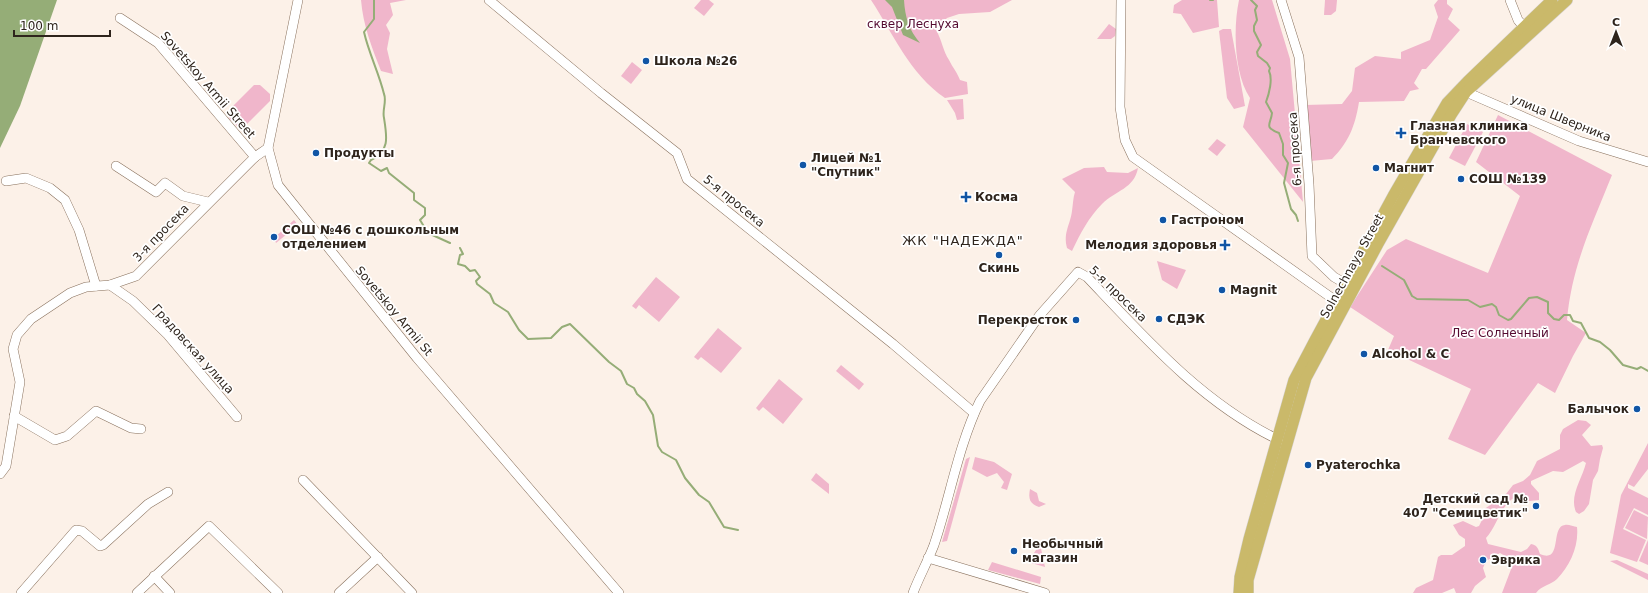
<svg xmlns="http://www.w3.org/2000/svg" width="1648" height="593" viewBox="0 0 1648 593" font-family="'DejaVu Sans',sans-serif">
	<style>
		.green { fill: #f0b6cb }
		.water { fill: #95ad77 }
		.lines { fill: none; stroke-linecap: round; stroke-linejoin: round }
		.stream { stroke: #95ad77; stroke-width: 2 }
		.minor-casing { stroke: #88705c; stroke-width: 10 }
		.major-casing { stroke: #d5d3d2; stroke-width: 12 }
		.minor { stroke: #fff; stroke-width: 9 }
		.major { stroke: #cab96a; stroke-width: 11 }
		.poi-dot { fill: #1055a5; stroke: #fff; stroke-width: 1.5 }
		.labels { text-anchor: middle; dominant-baseline: central; stroke-width: 3.5; stroke-linejoin: round; paint-order: stroke }
		.park-label { font-size: 12px; fill: #540a30; stroke: #fff }
		.poi-label { font-size: 12px; font-weight: bold; fill: #2e241c; stroke: #fff; text-anchor: start }
		.street-label { font-size: 12px; fill: #2e241c; stroke: #fff }
		.neighbourhood-label { font-size: 13px; letter-spacing: 1px; fill: #2e241c; stroke: #fff }
	</style>
	<rect width="100%" height="100%" fill="#fcf1e8"/>
	<!-- green -->
	<g class="green">
		<path d="M361,0h45l-16,3 3,12 -7,10 4,8 -3,16 6,25 -12,-3c-9,-23 -18,-46 -20,-71z"/>
		<path d="M701,0h8l5,4 -10,12 -10,-8z"/>
		<path d="M871,0h141l-22,12 -31,2 -12,4 -11,12c6,10 7,21 13,30 4,8 8,12 11,20l7,2 1,12 -23,4c-36,-25 -51,-63 -74,-98z"/>
		<path d="M1182,0h35l2,27 -26,6 -12,-19 -8,-1 1,-8z"/>
		<path d="M1239,0h33l18,59 13,143 -60,-75 7,-29c-16,-24 -17,-70 -11,-98z"/>
		<path d="M1325,0h12l-1,11 -5,4h-7z"/>
		<path d="M1438,0h9v4l6,5 -5,10 12,11 -34,39h-4l-8,14 5,6 -9,2 -6,10 -45,1c-4,24 -10,40 -27,57l-22,2 -5,-56 37,-1 10,-13 3,-23 20,-12 26,3v-7l29,-12 8,-23 -4,-12z"/>
		<path d="M1109,24l7,5 -1,7 -4,3h-14z"/>
		<path d="M1223,29h8l14,77 -11,3 -7,-11 -8,-67z"/>
		<path d="M632,62l10,8 -11,14 -10,-8z"/>
		<path d="M254,85h6l10,9v7l-25,25 -7,1 -9,-9 -2,-6z"/>
		<path d="M963,99l1,20 -7,1 -2,-7 -8,-13z"/>
		<path d="M1498,115l114,60c-20,50 -40,90 -45,145l19,13 -13,23 -18,37 -17,-10 -53,72 -37,-16 23,-50 -83,-39 6,-14 -44,-29 37,-57 19,-11 82,34 32,-77 -44,-34z"/>
		<path d="M1467,124l16,8 -18,34 -16,-8z"/>
		<path d="M1217,139l9,6 -9,11 -9,-7z"/>
		<path d="M1104,167l3,5 21,1 10,-5c-4,21 -22,22 -36,36 -13,13 -22,30 -30,47l-5,-3c-4,-16 3,-22 5,-37 1,-7 1,-13 3,-19l-13,-13 22,-11z"/>
		<path d="M294,220l4,5 -22,18 -2,-5z"/>
		<path d="M1157,261l29,9 -9,19 -15,-9z"/>
		<path d="M656,277l24,20 -21,25 -20,-17 -3,4 -4,-3z"/>
		<path d="M718,328l24,20 -21,25 -20,-16 -3,3 -4,-3z"/>
		<path d="M841,365l23,19 -5,6 -23,-19z"/>
		<path d="M779,379l24,20 -20,25 -20,-17 -4,4 -3,-3z"/>
		<path d="M1578,420l8,1 5,4 -9,10 9,11 11,-1 1,3 -3,11 -2,12 -5,9 -4,24 -5,7 -5,3 -3,-2c-7,-16 6,-33 10,-49l-3,-2 -20,11 -10,-1 -22,10v3l8,9v7l-10,1 -8,-6c-20,5 -22,29 -35,43l2,6 33,8 6,-3 4,-5c6,1 7,4 9,10 23,10 10,-28 25,-29 3,-1 9,2 12,2 2,19 -7,39 -20,52 -6,6 -15,6 -21,14h-34l11,-29 -1,-4 -12,-7 -14,8 -3,7 3,9 -11,9 -4,7h-15l-2,-5 -12,5h-29l3,-5 17,-8 5,-23 3,-2h11l13,-9v-7l-6,-4 -6,-10 10,-4 13,6 3,-1 4,-8v-8l23,-16 7,-9 10,-4 7,-6 7,-14 23,-12v-14l3,-6z"/>
		<path d="M1648,443v26l-14,18 -6,-3v4l20,10v17l-14,-7 -11,21 23,11 -9,22 -27,-9 11,-58z"/>
		<path d="M970,457l-23,84 -5,1 24,-83z"/>
		<path d="M975,457l19,5 18,12 -5,16 -6,-2 3,-6 -7,-9 -10,4 -15,-8z"/>
		<path d="M816,473l13,11v10l-18,-14z"/>
		<path d="M1030,489l7,4 2,8 7,3 -7,3c-9,-3 -11,-8 -9,-18z"/>
		<path d="M1634,510l14,7 -1,22 -22,-11z"/>
		<path d="M1648,540v25l-9,-4z"/>
		<path d="M1040,544l5,23 -17,-5z"/>
		<path d="M1617,560l31,14v6l-38,-19z"/>
		<path d="M992,562l49,15 -1,7 -52,-14z"/>
	</g>
	<!-- water -->
	<g class="water">
		<path d="M0,0h57l-37,106 -20,42z"/>
		<path d="M885,0h19c1,17 5,30 16,43l-17,-8 -11,-28z"/>
	</g>
	<g class="lines">
		<!-- stream -->
		<g class="stream">
			<path d="M374,0v19l-10,13c5,22 15,41 20,62 3,7 -2,16 0,24 3,19 6,33 -13,42l-2,3 12,8 6,-3 2,5 25,20v7l11,8v7l-5,5 8,13 22,10"/>
			<path d="M1210,0h3"/>
			<path d="M1251,0l6,6 -2,4 2,10 -3,6v5l7,14 -4,7 1,4 9,7 3,5 -1,3c4,8 0,23 -3,31l6,11c-1,11 -9,14 7,20l4,11v11l5,8 -4,20 7,26 5,6 2,6"/>
			<path d="M460,248l3,6 -3,1 -2,9 7,2 5,5 5,-1 5,7 -4,4 1,3 13,10 4,9 14,9 11,18 9,9 23,-1 11,-11 8,-3 39,38 12,9 6,13 7,4 3,6 8,7 8,14 5,31 4,6 14,8 9,18 14,17 10,7 15,25 14,3"/>
			<path d="M1382,266l22,14 8,16 5,3 51,1 12,7 12,-3 4,3 3,8 9,5 3,-1 18,-21 8,-1 11,5v11l6,6 5,1 5,-5h6l3,6 8,2 8,15 11,4 10,8 13,15 14,4 4,-2 7,4"/>
		</g>
		<!-- minor casing -->
		<g class="minor-casing">
			<g id="minor">
				<path d="M298,0l-30,148 10,37 139,173 202,235"/>
				<path d="M489,0l112,93 76,60 10,26 206,165 81,69"/>
				<path d="M1121,0l-1,107 5,33 8,17 203,144"/>
				<path d="M1281,0l18,57 10,127 3,72 22,21 12,7"/>
				<path d="M1510,0l8,20 10,12"/>
				<path d="M120,18l38,25 97,114"/>
				<path d="M1466,92l113,49 69,21"/>
				<path d="M116,166l40,26 9,-9 18,13 25,6"/>
				<path d="M6,181l20,-3 24,10 15,12 14,30 17,56"/>
				<path d="M110,285l23,16 35,34 69,82"/>
				<path d="M14,416l41,24 12,-4 29,-25 35,17 10,1"/>
				<path d="M0,474l6,-8 14,-84 -7,-33 4,-14 14,-16 39,-26 16,-6 24,-2 26,-9 119,-119 13,-9"/>
				<path d="M303,480l109,113"/>
				<path d="M928,558l117,35"/>
				<path d="M154,576l16,17"/>
				<path d="M21,593l55,-63 6,1 18,15 3,-1 45,-41 20,-12"/>
				<path d="M137,593l72,-67 69,67"/>
				<path d="M339,593l39,-36"/>
				<path d="M913,593c6,-16 15,-32 21,-48 16,-47 24,-99 46,-144l59,-85 39,-44 9,5c58,61 115,126 192,163"/>
			</g>
		</g>
		<!-- major casing -->
		<g class="major-casing">
			<g id="major">
				<path d="M1239,593l1,-16 9,-38 45,-159 21,-40 78,-144 54,-93 21,-22 84,-81"/>
				<path d="M1248,593v-13l58,-202 72,-134 73,-129 15,-23 101,-92"/>
			</g>
		</g>
		<!-- minor -->
		<use href="#minor" class="minor"/>
		<!-- major -->
		<use href="#major" class="major"/>
	</g>
	<!-- markers -->
	<g class="poi-dot">
		<circle cx="646" cy="61" r="4"/>
		<path d="M1399 127h4v4h4v4h-4v4h-4v-4h-4v-4h4z"/>
		<circle cx="316" cy="153" r="4"/>
		<circle cx="803" cy="165" r="4"/>
		<circle cx="1376" cy="168" r="4"/>
		<circle cx="1461" cy="179" r="4"/>
		<path d="M964 191h4v4h4v4h-4v4h-4v-4h-4v-4h4z"/>
		<circle cx="1163" cy="220" r="4"/>
		<circle cx="274" cy="237" r="4"/>
		<path d="M1223 239h4v4h4v4h-4v4h-4v-4h-4v-4h4z"/>
		<circle cx="999" cy="255" r="4"/>
		<circle cx="1222" cy="290" r="4"/>
		<circle cx="1159" cy="319" r="4"/>
		<circle cx="1076" cy="320" r="4"/>
		<circle cx="1364" cy="354" r="4"/>
		<circle cx="1637" cy="409" r="4"/>
		<circle cx="1308" cy="465" r="4"/>
		<circle cx="1536" cy="506" r="4"/>
		<circle cx="1014" cy="551" r="4"/>
		<circle cx="1483" cy="560" r="4"/>
	</g>
	<g class="labels">
		<!-- park labels -->
		<g class="park-label">
			<text x="913" y="24">сквер Леснуха</text>
			<text x="1500" y="333">Лес Солнечный</text>
		</g>
		<!-- poi labels -->
		<g class="poi-label">
			<text x="654" y="61">Школа №26</text>
			<text x="1410" y="126">Глазная клиника<tspan x="1410" dy="14">Бранчевского</tspan></text>
			<text x="324" y="153">Продукты</text>
			<text x="811" y="158">Лицей №1<tspan x="811" dy="14">"Спутник"</tspan></text>
			<text x="1384" y="168">Магнит</text>
			<text x="1469" y="179">СОШ №139</text>
			<text x="975" y="197">Косма</text>
			<text x="1171" y="220">Гастроном</text>
			<text x="282" y="230">СОШ №46 с дошкольным<tspan x="282" dy="14">отделением</tspan></text>
			<text x="1217" y="245" text-anchor="end">Мелодия здоровья</text>
			<text x="999" y="268" text-anchor="middle">Скинь</text>
			<text x="1230" y="290">Magnit</text>
			<text x="1167" y="319">СДЭК</text>
			<text x="1068" y="320" text-anchor="end">Перекресток</text>
			<text x="1372" y="354">Alcohol &amp; C</text>
			<text x="1629" y="409" text-anchor="end">Балычок</text>
			<text x="1316" y="465">Pyaterochka</text>
			<text x="1528" y="499" text-anchor="end">Детский сад №<tspan x="1528" dy="14">407 "Семицветик"</tspan></text>
			<text x="1022" y="544">Необычный<tspan x="1022" dy="14">магазин</tspan></text>
			<text x="1491" y="560">Эврика</text>
		</g>
		<!-- street labels -->
		<g class="street-label">
			<text transform="translate(208 85) rotate(49)">Sovetskoy Armii Street</text>
			<text transform="translate(1561 118) rotate(22)">улица Шверника</text>
			<text transform="translate(1295 149) rotate(-94)">6-я просека</text>
			<text transform="translate(734 201) rotate(39)">5-я просека</text>
			<text transform="translate(161 233) rotate(-46)">3-я просека</text>
			<text transform="translate(1352 266) rotate(-61)">Solnechnaya Street</text>
			<text transform="translate(1118 294) rotate(44)">5-я просека</text>
			<text transform="translate(394 311) rotate(50)">Sovetskoy Armii St</text>
			<text transform="translate(193 349) rotate(48)">Градовская улица</text>
		</g>
		<!-- neighbourhood labels -->
		<g class="neighbourhood-label">
			<text x="963" y="240">ЖК "НАДЕЖДА"</text>
		</g>
	</g>
	<!-- north arrow -->
	<g transform="translate(1616 32)" stroke="#ffffff" stroke-width="3" paint-order="stroke">
	<path d="M0-3L7 15L0 10L-7 15Z" fill="#2e241c"/>
	<text y="-6" font-size="11" font-weight="bold" text-anchor="middle" fill="#2e241c">С</text>
	</g>
	<!-- scale -->
	<path d="M14 30v6h96v-6" fill="none" stroke="#2e241c" stroke-width="2"/>
	<text x="20" y="30" font-size="12" fill="#2e241c" stroke="#ffffff" stroke-width="3" paint-order="stroke">100 m</text>
</svg>
